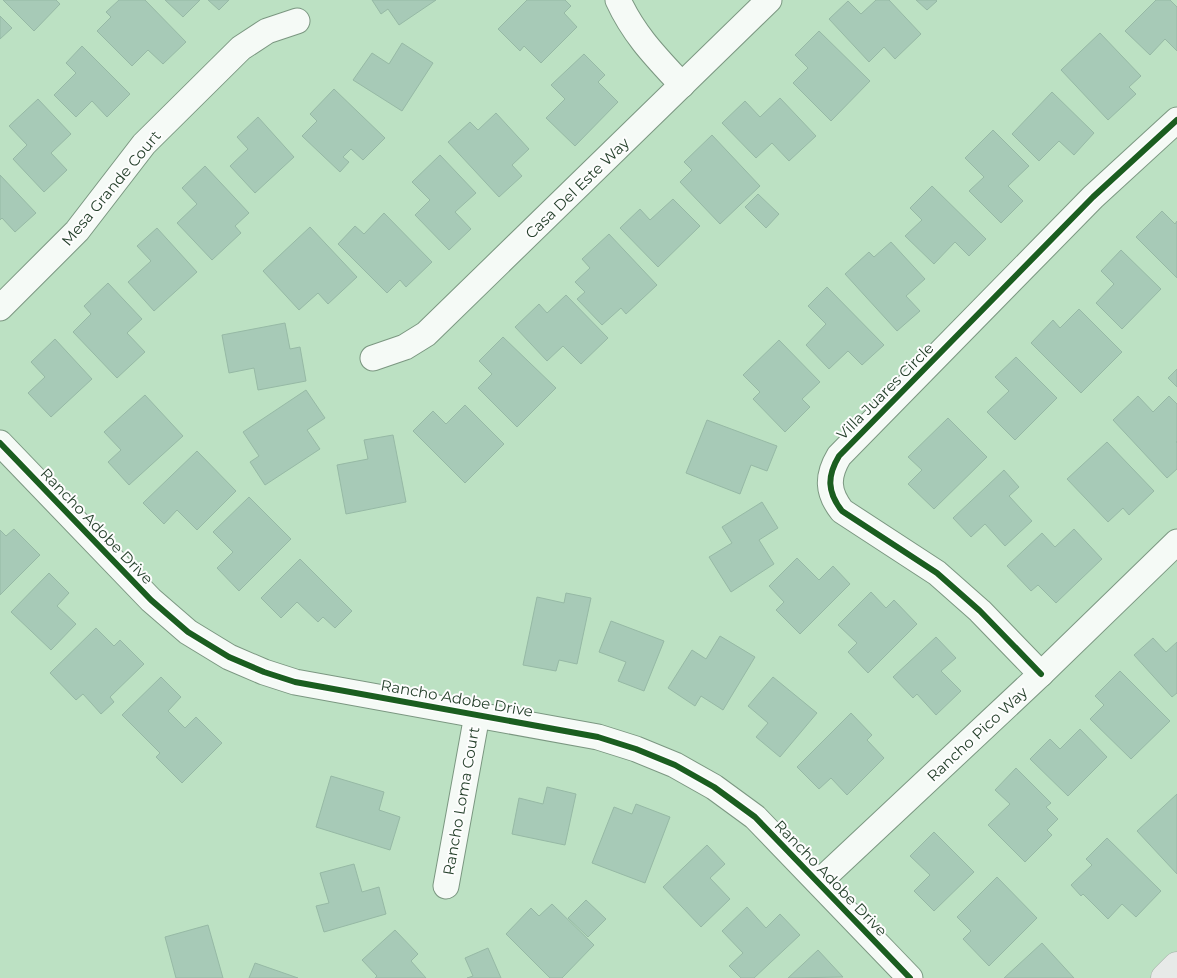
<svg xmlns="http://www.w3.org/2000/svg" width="1177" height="978" viewBox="0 0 1177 978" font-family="Montserrat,sans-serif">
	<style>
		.building { fill: #a7cab7; stroke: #96b9a5 }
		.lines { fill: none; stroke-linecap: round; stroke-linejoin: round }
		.minor-casing { stroke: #7b9781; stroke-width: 27 }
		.major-casing { stroke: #a2ada5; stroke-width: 29 }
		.minor { stroke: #f5faf6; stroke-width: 25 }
		.major { stroke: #e7eae8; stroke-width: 28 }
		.cycleway-casing { stroke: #fdfdfd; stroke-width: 9 }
		.cycleway { stroke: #1b5e20; stroke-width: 6 }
		.labels { text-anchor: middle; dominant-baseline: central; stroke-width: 4; stroke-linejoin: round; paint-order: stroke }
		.street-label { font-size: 15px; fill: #25402b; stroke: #fdfdfd }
	</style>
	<rect width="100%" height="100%" fill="#bce1c3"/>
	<!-- building -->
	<g class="building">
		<path d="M3,0h53l4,4 -26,27z"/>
		<path d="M119,0h26l41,42 -23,22 -15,-14 -16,16 -35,-35 14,-14 -5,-5z"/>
		<path d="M165,0h35l-17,17z"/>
		<path d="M208,0h21l-10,10z"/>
		<path d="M372,0h64l-37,25 -11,-16 -7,5z"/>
		<path d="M527,0h38l6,6 -7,7 13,14 -36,36 -17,-17 -4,5 -22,-22z"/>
		<path d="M876,0h13l32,34 -26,25 -11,-12 -15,15 -40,-43 19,-18 13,13z"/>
		<path d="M916,0h20l1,1 -10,9z"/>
		<path d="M1156,0h14l7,7v44l-12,-12 -15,16 -25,-24z"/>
		<path d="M0,16l12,12 -12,11z"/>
		<path d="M819,31l51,50 -39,40 -38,-38 15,-15 -13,-13z"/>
		<path d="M1100,33l41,43 -12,11 7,7 -28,26 -47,-50z"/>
		<path d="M402,43l31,20 -31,48 -49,-31 19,-27 17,11z"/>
		<path d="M82,46l48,48 -23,23 -15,-16 -16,16 -22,-22 22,-22 -10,-10z"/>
		<path d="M584,54l21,21 -7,7 20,20 -43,44 -29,-28 19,-19 -14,-14z"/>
		<path d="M334,89l51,49 -22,22 -12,-11 -8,8 6,5 -9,10 -38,-36 15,-15 -7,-7z"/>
		<path d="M1052,92l42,41 -20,22 -15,-14 -20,20 -27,-27z"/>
		<path d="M780,98l36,38 -27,25 -17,-18 -16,15 -34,-35 23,-22 15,16z"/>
		<path d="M38,99l33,35 -20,19 16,17 -23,22 -31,-33 14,-14 -18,-19z"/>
		<path d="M496,113l33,36 -17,16 10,11 -23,21 -51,-55 22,-20 8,8z"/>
		<path d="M258,117l36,40 -39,36 -25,-27 18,-17 -11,-12z"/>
		<path d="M993,130l36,36 -21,20 15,15 -22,22 -32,-32 15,-14 -19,-19z"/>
		<path d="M712,135l48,51 -40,38 -40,-42 12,-12 -8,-8z"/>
		<path d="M440,155l36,38 -21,19 16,17 -22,21 -34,-35 15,-15 -18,-18z"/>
		<path d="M205,166l44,47 -14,13 6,7 -29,27 -35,-37 20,-19 -15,-16z"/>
		<path d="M0,175l36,38 -21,19 -13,-14 -2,2z"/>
		<path d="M932,186l54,53 -17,17 -14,-14 -21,22 -29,-28 17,-16 -12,-12z"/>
		<path d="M758,194l21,20 -13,14 -21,-21z"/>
		<path d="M673,199l27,27 -42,41 -38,-39 20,-19 10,11z"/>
		<path d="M1162,211l13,13 2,-3v57l-41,-41z"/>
		<path d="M384,213l48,49 -26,25 -6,-7 -13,13 -49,-49 17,-18 9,8z"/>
		<path d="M310,227l47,50 -29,27 -10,-11 -19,17 -36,-39z"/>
		<path d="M157,228l40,44 -43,39 -26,-29 23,-21 -14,-15z"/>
		<path d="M609,234l48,51 -31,29 -5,-6 -19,17 -25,-26 8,-7 -10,-10 15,-14 -8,-9z"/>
		<path d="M891,242l34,37 -19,17 14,15 -23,20 -52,-57 24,-22 5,5z"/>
		<path d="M1121,250l40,39 -39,40 -26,-26 18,-19 -13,-13z"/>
		<path d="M108,283l34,36 -15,14 18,19 -28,26 -44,-46 18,-18 -7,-8z"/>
		<path d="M827,287l57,58 -22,20 -14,-14 -19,18 -23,-24 20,-21 -18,-18z"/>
		<path d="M566,295l42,43 -27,26 -18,-18 -16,15 -32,-34 24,-23 8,9z"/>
		<path d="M1079,309l43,43 -41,41 -50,-50 22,-23 7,8z"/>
		<path d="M285,323l5,26 10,-2 6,34 -48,9 -4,-22 -25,5 -7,-38z"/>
		<path d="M503,337l53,51 -39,39 -39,-39 14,-14 -13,-13z"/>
		<path d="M55,339l37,40 -41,38 -23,-24 17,-16 -14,-15z"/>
		<path d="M779,340l41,42 -18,17 8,8 -25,25 -32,-33 7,-7 -17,-17z"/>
		<path d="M1016,357l41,41 -42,42 -28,-28 22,-21 -14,-14z"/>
		<path d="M1177,369v18l-9,-9z"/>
		<path d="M306,390l19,28 -18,12 13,19 -55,36 -15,-23 9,-6 -16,-24z"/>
		<path d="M145,395l38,41 -54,49 -21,-23 13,-12 -17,-18z"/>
		<path d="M1138,396l15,16 16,-16 8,8v37l-1,1 1,1v26l-10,9 -54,-58z"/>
		<path d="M465,405l39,39 -39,39 -52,-52 20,-20 13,13z"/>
		<path d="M948,418l39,39 -53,52 -26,-25 14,-14 -14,-13z"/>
		<path d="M707,420l70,26 -10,25 -16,-6 -11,29 -54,-21z"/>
		<path d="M393,435l13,67 -60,12 -9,-49 31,-6 -4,-19z"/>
		<path d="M1107,442l47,49 -25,24 -6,-7 -15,14 -41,-43z"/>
		<path d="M197,451l39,40 -39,39 -20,-20 -13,14 -21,-21z"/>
		<path d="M1004,470l15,17 -10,9 23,25 -27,25 -20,-22 -14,13 -18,-19z"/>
		<path d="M249,497l42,42 -52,52 -22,-23 16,-16 -20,-20z"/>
		<path d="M762,502l16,26 -19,12 15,24 -43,28 -22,-35 23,-14 -10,-16z"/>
		<path d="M14,529l26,26 -40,40v-65l6,6z"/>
		<path d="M1074,529l28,30 -46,44 -18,-18 -7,6 -24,-25 35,-33 13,14z"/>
		<path d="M797,558l22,22 14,-14 17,18 -50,50 -24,-24 8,-8 -15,-16z"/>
		<path d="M300,559l52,52 -17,17 -12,-11 -5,5 -21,-20 -16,16 -20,-20z"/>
		<path d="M49,573l20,20 -12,13 19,18 -25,26 -40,-38z"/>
		<path d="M871,592l15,16 8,-8 23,24 -49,49 -20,-21 9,-9 -19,-18z"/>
		<path d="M566,593l25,5 -14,66 -18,-4 -3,11 -33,-6 14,-68 27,6z"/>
		<path d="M611,621l53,20 -20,50 -26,-10 8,-19 -27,-10z"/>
		<path d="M96,628l18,18 6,-6 24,24 -34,33 4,5 -13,12 -18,-20 -7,6 -26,-27z"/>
		<path d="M720,636l35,21 -32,53 -22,-14 -6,10 -27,-18 24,-38 14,9z"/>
		<path d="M936,637l20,21 -15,13 20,20 -25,24 -19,-21 -4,4 -20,-21z"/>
		<path d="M1153,638l13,14 11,-10v51l-5,4 -38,-42z"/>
		<path d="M1120,671l50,50 -39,38 -41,-40 14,-14 -9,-9z"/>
		<path d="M161,677l20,20 -13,14 17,17 11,-11 26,26 -40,40 -26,-26 4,-4 -38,-38z"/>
		<path d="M773,677l44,36 -37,44 -24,-20 12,-14 -20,-17z"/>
		<path d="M851,713l21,22 -5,5 17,18 -37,37 -16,-17 -12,11 -22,-22z"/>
		<path d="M1080,729l27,28 -39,39 -38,-37 20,-20 10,10z"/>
		<path d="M1016,768l35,35 -5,4 12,12 -11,11 5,5 -27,27 -37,-37 22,-21 -15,-14z"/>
		<path d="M331,776l53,16 -5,18 21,7 -10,33 -74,-23z"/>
		<path d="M547,787l29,7 -11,51 -53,-11 7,-36 24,6z"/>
		<path d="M1177,794v80l-40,-43z"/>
		<path d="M636,804l34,13 -25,66 -53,-20 22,-56 18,7z"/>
		<path d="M934,832l40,40 -40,39 -20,-20 16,-16 -20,-19z"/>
		<path d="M1107,838l54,53 -25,26 -14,-13 -14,15 -25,-25 -2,2 -10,-11 21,-20 -6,-6z"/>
		<path d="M707,845l18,19 -15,14 20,21 -29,28 -38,-40z"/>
		<path d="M354,864l8,28 17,-5 7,27 -62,18 -8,-26 13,-3 -9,-30z"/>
		<path d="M997,877l40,41 -48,48 -26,-27 8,-8 -14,-14z"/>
		<path d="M586,900l20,19 -18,18 -20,-19z"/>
		<path d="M552,904l42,41 -32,33h-12l-44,-44 25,-26 8,8z"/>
		<path d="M747,907l19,21 14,-14 20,21 -46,43h-13l-12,-12 14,-13 -21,-22z"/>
		<path d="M208,925l15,53h-47l-11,-41z"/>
		<path d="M395,930l23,24 -7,7 15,17h-51l2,-2 -15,-16z"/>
		<path d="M1042,943l32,35h-70z"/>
		<path d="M488,948l13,30h-34l6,-2 -8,-18z"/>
		<path d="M818,950l25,27 -55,1z"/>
		<path d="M255,963l43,15h-49z"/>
	</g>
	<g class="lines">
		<!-- minor casing -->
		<g class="minor-casing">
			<g id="minor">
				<path d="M618,0c16,35 38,57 64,85"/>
				<path d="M0,308l77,-77 67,-87 97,-96 26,-17 30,-10"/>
				<path d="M373,358l32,-11 21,-13 343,-334"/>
				<path d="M0,443l151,157 37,32 41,25 35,15 31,10 303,55 38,12 39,16 39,22 41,30 155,161"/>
				<path d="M1041,674l-61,-63 -43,-38 -95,-62c-15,-19 -15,-35 -3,-55l254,-259 84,-77"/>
				<path d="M819,882l222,-208 136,-132"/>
				<path d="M446,886l31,-171"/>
			</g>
		</g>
		<!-- major casing -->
		<g class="major-casing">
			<path id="major" d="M1165,978l12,-12"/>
		</g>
		<!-- minor -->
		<use href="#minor" class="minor"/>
		<!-- major -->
		<use href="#major" class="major"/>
		<!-- cycleway casing -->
		<g class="cycleway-casing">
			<g id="cycleway">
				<path d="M0,443l151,157 37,32 41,25 35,15 31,10 303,55 38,12 39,16 39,22 41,30 155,161"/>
				<path d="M1041,674l-61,-63 -43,-38 -95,-62c-15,-19 -15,-35 -3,-55l254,-259 84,-77"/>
			</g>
		</g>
		<!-- cycleway -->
		<use href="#cycleway" class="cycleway"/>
	</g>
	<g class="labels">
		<!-- street labels -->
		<g class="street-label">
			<text transform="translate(111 188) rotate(-50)">Mesa Grande Court</text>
			<text transform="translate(577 188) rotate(-44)">Casa Del Este Way</text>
			<text transform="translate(885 391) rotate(-45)">Villa Juares Circle</text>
			<text transform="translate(97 526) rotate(46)">Rancho Adobe Drive</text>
			<text transform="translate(457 698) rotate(10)">Rancho Adobe Drive</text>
			<text transform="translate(977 734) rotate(-43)">Rancho Pico Way</text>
			<text transform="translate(461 801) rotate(-80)">Rancho Loma Court</text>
			<text transform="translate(831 878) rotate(46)">Rancho Adobe Drive</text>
		</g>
	</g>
</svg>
